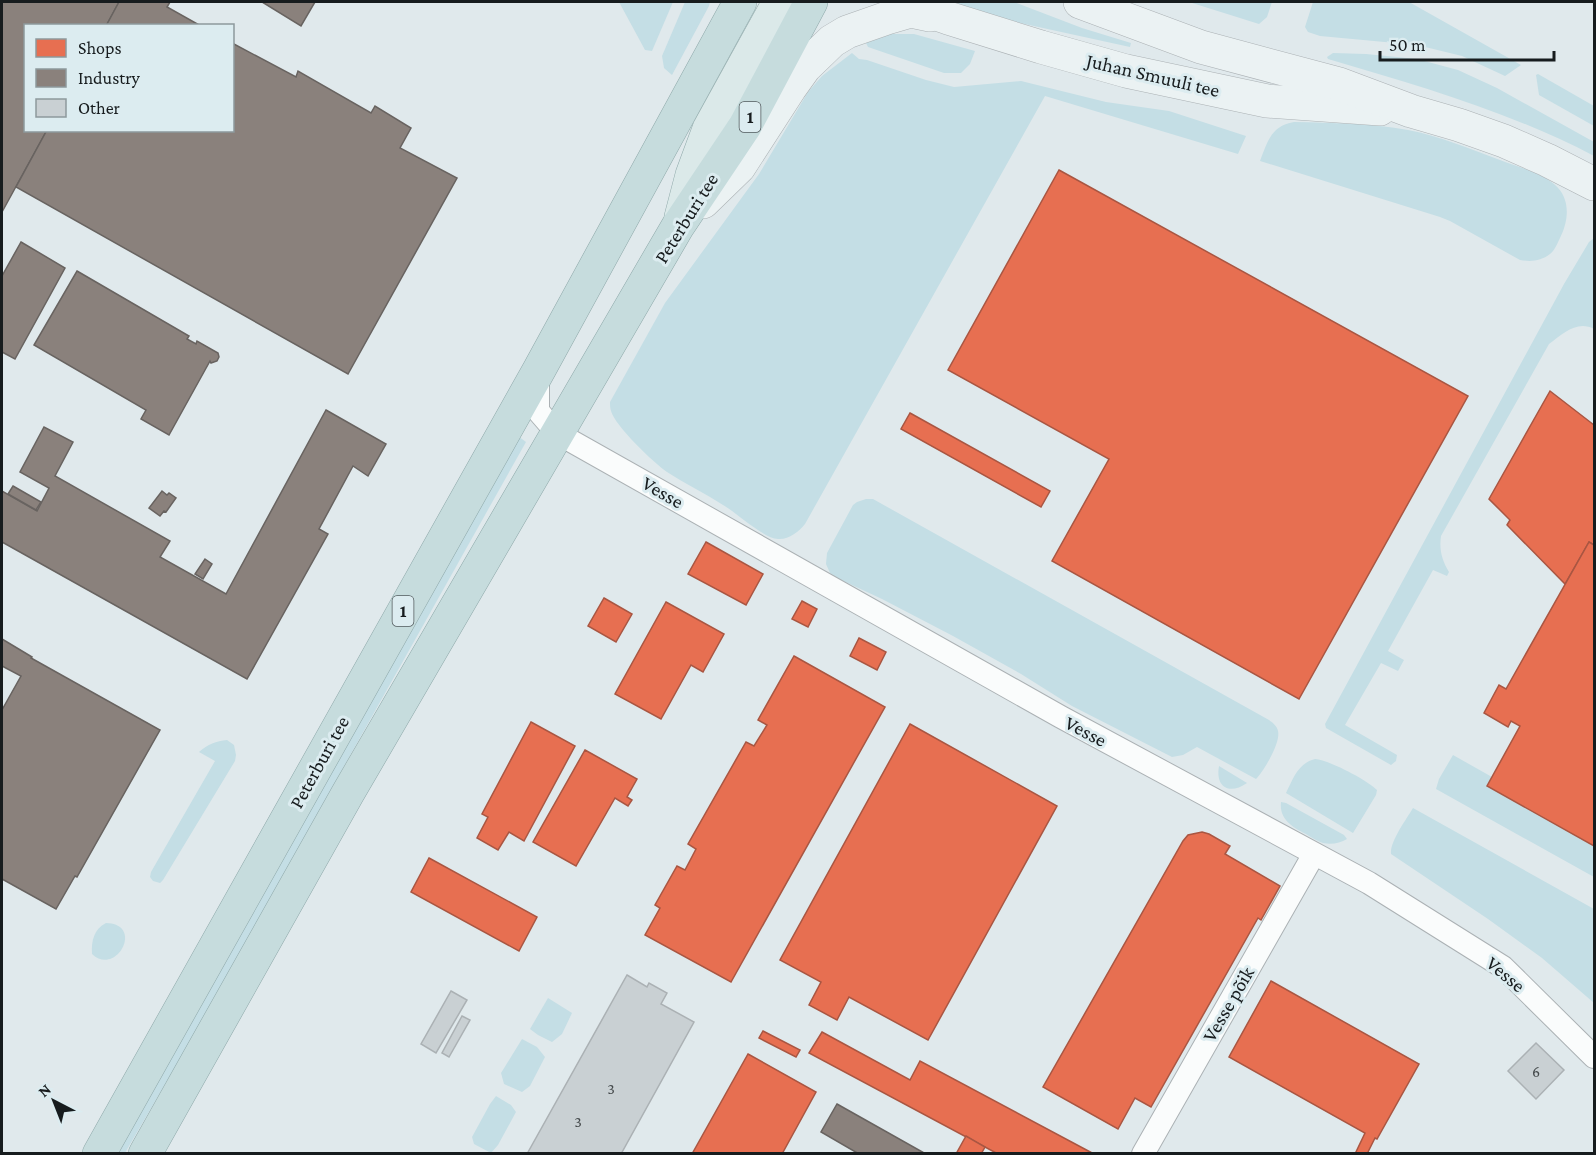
<svg xmlns="http://www.w3.org/2000/svg" width="1596" height="1155" viewBox="0 0 1596 1155" font-family="'Crimson Pro',serif">
	<style>
		.green { fill: #c4dee5 }
		.shops { fill: #e76f51; stroke: #a95642; stroke-width: 1.5 }
		.industry { fill: #8a817c; stroke: #686360; stroke-width: 1.5 }
		.building { fill: #c9d0d3; stroke: #abb1b4; stroke-width: 1.5 }
		.lines { fill: none; stroke-linecap: round; stroke-linejoin: round }
		.street-casing { stroke: #abb1b4; stroke-width: 24 }
		.secondary-casing { stroke: #abb1b4; stroke-width: 34 }
		.primary-casing { stroke: #8ea8a9; stroke-width: 34 }
		.highway-casing { stroke: #8ea8a9; stroke-width: 34 }
		.street { stroke: #fafcfc; stroke-width: 22 }
		.secondary { stroke: #ebf2f3; stroke-width: 33 }
		.primary { stroke: #dbe9e9; stroke-width: 33 }
		.highway { stroke: #c6dcdd; stroke-width: 33 }
		.labels { text-anchor: middle; dominant-baseline: central; stroke-width: 6; stroke-linejoin: round; paint-order: stroke }
		.number-label { font-size: 16px; fill: #44494b }
		.shield { fill: #dcecf0; stroke: #525a5d; stroke-width: 1.5 }
		.shield-label { font-size: 18px; font-weight: bold; fill: #171c1e }
		.street-label { font-size: 20px; fill: #171c1e; stroke: #dcecf0 }
	</style>
	<rect width="100%" height="100%" fill="#e0e9ec"/>
	<!-- green -->
	<g class="green">
		<path d="M619,2h54l-21,49 -7,-1z"/>
		<path d="M685,2h25l-1,4 -37,69 -8,-7 -2,-12z"/>
		<path d="M941,2h73l68,26 49,15 -1,4 -110,-24z"/>
		<path d="M1189,2h83l-5,15 -8,7z"/>
		<path d="M1313,2h96l112,63 -16,11 -43,-20 -45,-11 -97,-9 -12,-4 -3,-5z"/>
		<path d="M884,34h30l61,17 -5,13 -9,9h-17l-76,-26 -5,-10z"/>
		<path d="M852,53l7,6 8,1 59,20 28,7 67,-6 85,21 63,9 77,25 -8,18 -193,-58 -240,428c-6,8 -17,16 -27,15 -15,-1 -41,-26 -55,-34 -18,-12 -38,-21 -56,-33 -13,-9 -52,-46 -56,-61 -1,-3 -1,-6 -1,-9l55,-99 94,-129 49,-82 14,-16z"/>
		<path d="M1333,53l33,1 51,5 41,11 39,18 97,54v14c-84,-44 -174,-70 -266,-97l-1,-2z"/>
		<path d="M1538,74l56,32v20l-55,-31 -3,-20z"/>
		<path d="M1294,122c39,1 77,1 114,8 32,6 62,19 92,30 16,6 41,13 54,24 17,14 15,36 6,54 -3,6 -5,12 -10,16 -9,7 -19,8 -30,6l-70,-39 -10,-4 -180,-56c8,-20 11,-35 34,-39z"/>
		<path d="M1594,238v91c-17,-9 -31,5 -45,15l-108,192c-2,14 1,24 8,36l-2,4 -14,-6 -45,81 16,9 -6,11 -17,-8 -36,62 52,30 -1,6 -5,4 -65,-37 -1,-4 239,-440 25,-42z"/>
		<path d="M518,436l8,6 -344,613 -57,98 -9,1z"/>
		<path d="M866,499h7l396,221c4,3 8,6 9,11 3,11 -14,40 -22,48l-59,-32 -14,8 -11,2 -100,-51 -51,-32 -68,-38 -71,-37 -45,-21 -7,-5 -4,-9 1,-11 26,-48 4,-3z"/>
		<path d="M227,740l7,5 2,10 -1,6 -72,119 -3,3 -7,-2 -3,-4 1,-5 64,-111 -16,-9c9,-8 17,-11 28,-12z"/>
		<path d="M1453,755l39,22 -5,9 107,60v31l-158,-88 3,-10z"/>
		<path d="M1315,759c14,1 52,21 62,31l-1,5 -23,38 -67,-40c7,-14 12,-30 29,-34z"/>
		<path d="M1219,766l28,17c-17,12 -32,5 -28,-17z"/>
		<path d="M1281,802l5,1 58,32 3,4c-7,4 -15,6 -24,4 -6,-2 -12,-6 -17,-9 -14,-7 -27,-15 -25,-32z"/>
		<path d="M1413,808l181,101v94l-52,-45 -54,-39 -97,-65c-1,-13 15,-34 22,-46z"/>
		<path d="M106,923c39,1 10,54 -14,31 -1,-13 2,-25 14,-31z"/>
		<path d="M548,998l24,15 -10,21 -10,8 -14,-7 -8,-6z"/>
		<path d="M522,1039l15,8 8,10 -15,29 -8,6 -18,-8 -3,-11z"/>
		<path d="M496,1096l15,9 5,7 -18,33 -7,8 -17,-9 -2,-7 18,-33z"/>
	</g>
	<!-- shops -->
	<g class="shops">
		<path d="M1059,170l409,226 -169,303 -247,-138 57,-102 -161,-89z"/>
		<path d="M1550,391l44,34v120l-5,-3 -24,42 -58,-59 3,-5 -21,-21z"/>
		<path d="M910,413l140,78 -9,16 -140,-78z"/>
		<path d="M706,542l57,32 -17,31 -58,-31z"/>
		<path d="M1589,542l5,3v301l-107,-60 33,-60 -9,-5 -3,6 -24,-14 15,-28 7,4z"/>
		<path d="M604,598l28,16 -16,28 -28,-16z"/>
		<path d="M802,601l15,8 -9,18 -16,-8z"/>
		<path d="M666,602l58,32 -21,38 -12,-7 -30,54 -46,-25z"/>
		<path d="M859,638l27,14 -9,18 -27,-14z"/>
		<path d="M794,656l91,51 -154,275 -86,-47 15,-27 -5,-3 22,-39 8,4 11,-21 -8,-5 58,-102 8,4 13,-21 -9,-5z"/>
		<path d="M531,722l44,24 -51,95 -15,-9 -11,18 -21,-12 11,-21 -6,-3z"/>
		<path d="M910,724l147,82 -129,234 -79,-43 -12,23 -28,-15 12,-23 -41,-22z"/>
		<path d="M585,750l52,29 -10,18 5,3 -4,6 -13,-8 -39,68 -43,-24z"/>
		<path d="M1202,832l7,2 21,12 -5,8 55,32 -19,34 -3,-2 -107,189 -16,-9 -17,31 -75,-42 140,-246 5,-6z"/>
		<path d="M429,858l108,59 -18,34 -108,-59z"/>
		<path d="M1271,981l148,83 -42,75 -2,-1 -8,16h-12l10,-21 -136,-76z"/>
		<path d="M763,1031l37,19 -4,7 -37,-19z"/>
		<path d="M822,1032l88,48 10,-19 174,93h-96l-189,-101z"/>
		<path d="M748,1054l68,38 -34,62h-90z"/>
		<path d="M966,1136l19,11 -4,7h-25z"/>
	</g>
	<!-- industry -->
	<g class="industry">
		<path d="M2,2h117l-13,24h-80v104h21l-45,82z"/>
		<path d="M119,2h51l-3,5 34,19h-95z"/>
		<path d="M262,2h53l-14,24z"/>
		<path d="M232,43l64,34 2,-6 73,42 4,-7 36,22 -11,20 57,30 -109,196 -332,-187 31,-57h185z"/>
		<path d="M21,242l44,26 -50,91 -13,-7v-76z"/>
		<path d="M77,271l112,65 -2,3 9,5 1,-3 21,12 1,4 -2,4 -6,2 -1,-2 -41,74 -28,-16 5,-9 -112,-65z"/>
		<path d="M326,410l60,34 -18,32 -15,-10 -34,63 9,5 -81,145 -245,-137v-51l35,20 12,-23 -29,-16 24,-45 29,15 -18,34 115,65 -10,16 66,37z"/>
		<path d="M13,486l28,16 -5,8 -28,-16z"/>
		<path d="M162,491l5,4 2,-2 7,5 -10,14 -2,-1 -4,5 -11,-8z"/>
		<path d="M205,559l7,5 -9,15 -8,-5z"/>
		<path d="M2,639l30,18 -1,1 129,72 -83,147 -2,-1 -19,33 -54,-30v-169l19,-34 -19,-10z"/>
		<path d="M837,1104l89,50h-67l-38,-22z"/>
	</g>
	<!-- building -->
	<g class="building">
		<path d="M627,975l20,12 2,-4 18,10 -6,11 33,18 -73,132h-94z"/>
		<path d="M451,991l16,9 -31,53 -15,-9z"/>
		<path d="M462,1016l8,4 -21,37 -7,-4z"/>
		<path d="M1536,1043l28,27 -28,29 -28,-28z"/>
	</g>
	<g class="lines">
		<!-- street casing -->
		<g class="street-casing">
			<g id="street">
				<path d="M538,375v36l19,22 504,284 308,166 134,84 91,90"/>
				<path d="M1143,1154l171,-300"/>
			</g>
		</g>
		<!-- secondary casing -->
		<g class="secondary-casing">
			<g id="secondary">
				<path d="M902,2l46,16 93,29 85,24 141,30 113,8"/>
				<path d="M1080,2l121,45 138,37 72,27 48,14 45,16 43,19 47,24"/>
				<path d="M703,202l36,-35 51,-79 15,-21 27,-26 15,-9 40,-14 24,-7 19,4"/>
			</g>
		</g>
		<!-- primary casing -->
		<g class="primary-casing">
			<path id="primary" d="M681,217l11,-42 17,-46 70,-127"/>
		</g>
		<!-- highway casing -->
		<g class="highway-casing">
			<g id="highway">
				<path d="M99,1154l440,-784 201,-368"/>
				<path d="M145,1154l203,-361 330,-567 67,-100 66,-124"/>
			</g>
		</g>
		<!-- street -->
		<use href="#street" class="street"/>
		<!-- secondary -->
		<use href="#secondary" class="secondary"/>
		<!-- primary -->
		<use href="#primary" class="primary"/>
		<!-- highway -->
		<use href="#highway" class="highway"/>
	</g>
	<g class="labels">
		<!-- number labels -->
		<g class="number-label">
			<text x="1536" y="1071">6</text>
			<text x="611" y="1088">3</text>
			<text x="578" y="1121">3</text>
		</g>
		<!-- shield labels -->
		<g class="shield">
			<rect x="739.5" y="102" width="21" height="30" rx="4.5"/>
			<rect x="392.5" y="596" width="21" height="30" rx="4.5"/>
		</g>
		<g class="shield-label">
			<text x="750" y="117">1</text>
			<text x="403" y="611">1</text>
		</g>
		<!-- street labels -->
		<g class="street-label">
			<text transform="translate(1153 75) rotate(13)">Juhan Smuuli tee</text>
			<text transform="translate(686 218) rotate(-58)">Peterburi tee</text>
			<text transform="translate(663 492) rotate(30)">Vesse</text>
			<text transform="translate(1086 731) rotate(28)">Vesse</text>
			<text transform="translate(319 762) rotate(-61)">Peterburi tee</text>
			<text transform="translate(1506 974) rotate(40)">Vesse</text>
			<text transform="translate(1228 1004) rotate(-60)">Vesse põik</text>
		</g>
	</g>
	<!-- border -->
	<rect width="1596" height="1155" fill="none" stroke="#171c1e" stroke-width="6"/>
	<!-- legend -->
	<rect x="24" y="24" width="210" height="108" fill="#dcecf0" stroke="#8d999c" stroke-width="1.5"/>
	<rect x="36" y="39" width="30" height="18" fill="#e76f51" stroke="#8d999c" stroke-width="1.5"/>
	<text x="78" y="54" font-size="18" fill="#171c1e">Shops</text>
	<rect x="36" y="69" width="30" height="18" fill="#8a817c" stroke="#8d999c" stroke-width="1.5"/>
	<text x="78" y="84" font-size="18" fill="#171c1e">Industry</text>
	<rect x="36" y="99" width="30" height="18" fill="#c9d0d3" stroke="#8d999c" stroke-width="1.5"/>
	<text x="78" y="114" font-size="18" fill="#171c1e">Other</text>
	<!-- north arrow -->
	<g transform="translate(54 1101) rotate(318)" stroke="#dcecf0" stroke-width="4.5" paint-order="stroke">
	<path d="M0-4.5L10 22L0 15L-10 22Z" fill="#171c1e"/>
	<text y="-9" font-size="16" font-weight="bold" text-anchor="middle" fill="#171c1e">N</text>
	</g>
	<!-- scale -->
	<path d="M1380 51v9h174v-9" fill="none" stroke="#171c1e" stroke-width="3"/>
	<text x="1389" y="51" font-size="18" fill="#171c1e" stroke="#dcecf0" stroke-width="4.5" paint-order="stroke">50 m</text>
</svg>
